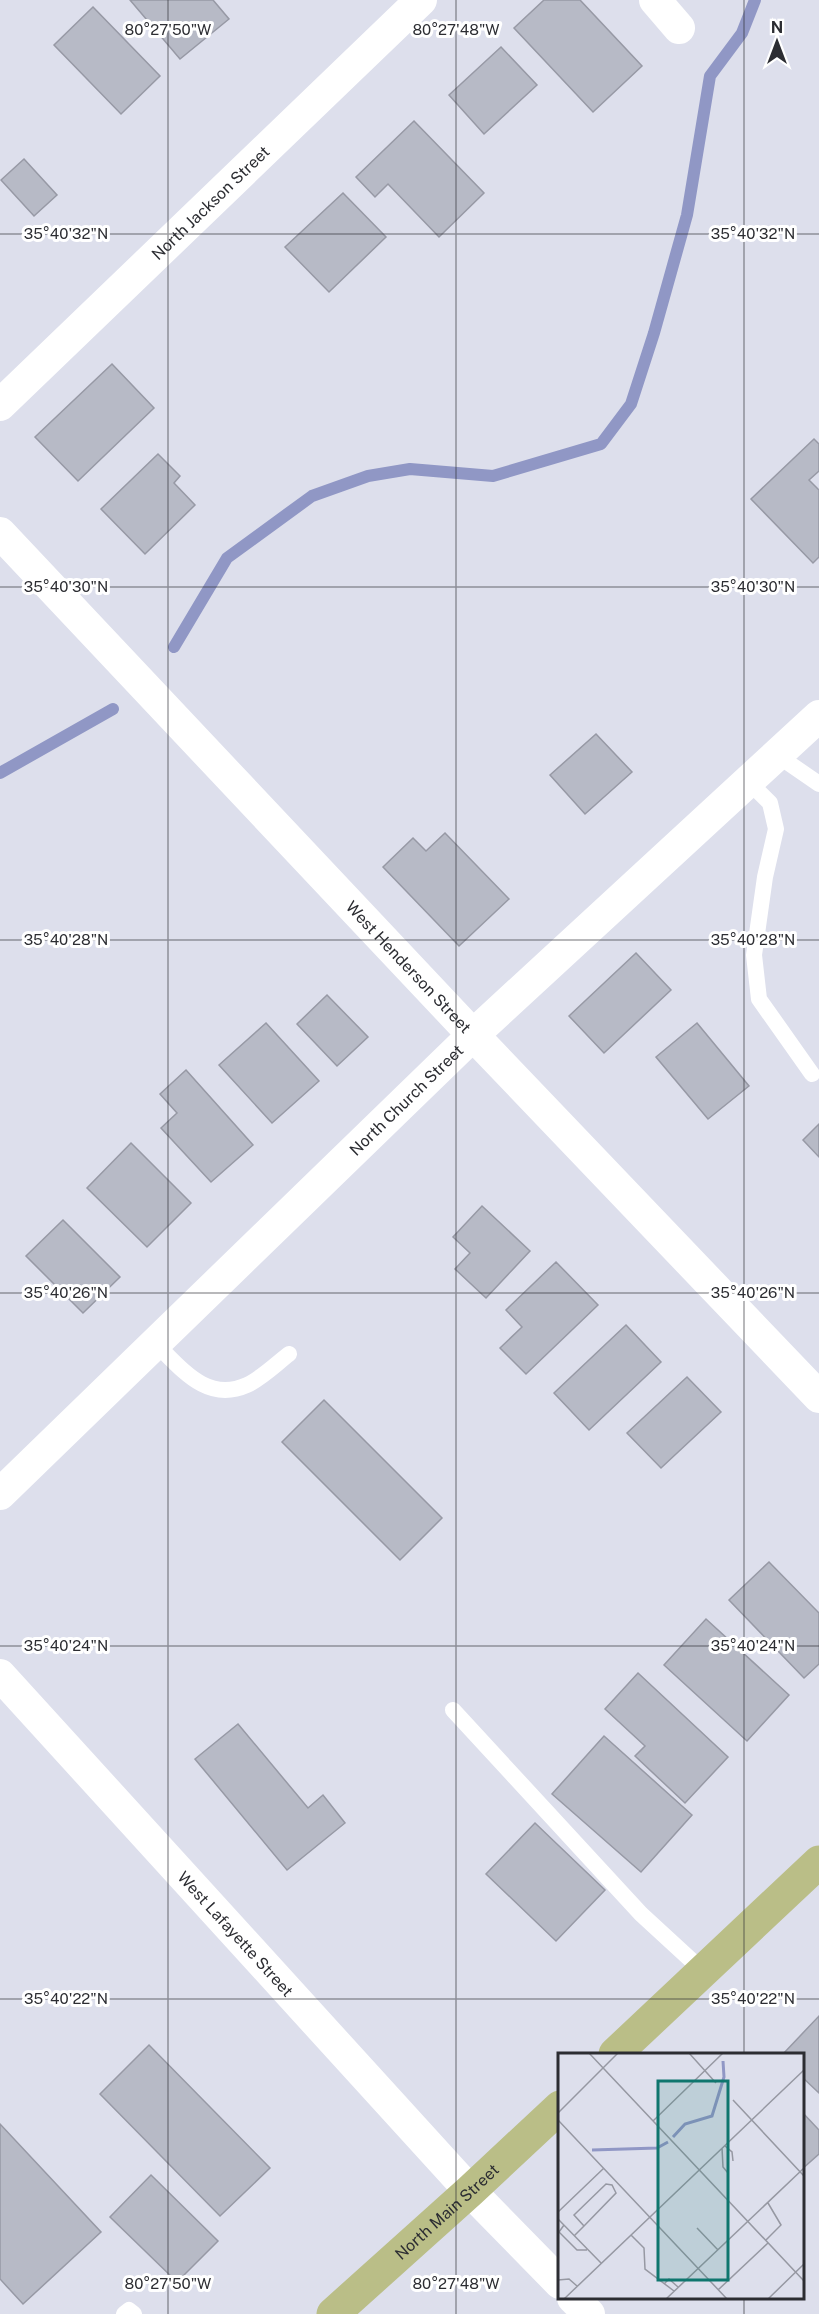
<svg xmlns="http://www.w3.org/2000/svg" width="819" height="2314" viewBox="0 0 819 2314" font-family="'Public Sans',sans-serif">
	<style>
		.lines { fill: none; stroke-linecap: round; stroke-linejoin: round }
		.stream { stroke: #9097c5; stroke-width: 12 }
		.building { fill: #b7bac6; stroke: #9799a5; stroke-width: 1.5 }
		.service { stroke: #fff; stroke-width: 16 }
		.minor { stroke: #fff; stroke-width: 32 }
		.primary { stroke: #babe87; stroke-width: 33 }
		.ticks { fill: none; stroke: #2c2d32; stroke-width: 1.5; stroke-opacity: 0.45 }
		.labels { text-anchor: middle; dominant-baseline: central; stroke-width: 6; stroke-linejoin: round; paint-order: stroke }
		.street-label { font-size: 16px; fill: #2c2d32; stroke: #fff }
		.inset-river { fill: none; stroke: #9097c5; stroke-width: 3 }
		.inset-road { fill: none; stroke: #9698a2; stroke-width: 1.5 }
		.view { fill: #0f766e; fill-opacity: 0.15; stroke: #0f766e; stroke-width: 3 }
		.inset-edge { fill: none; stroke: #2c2d32; stroke-width: 3 }
		.ticks-label { font-size: 15px; text-anchor: middle; fill: #2c2d32; stroke: #fff; stroke-width: 6; stroke-linejoin: round; paint-order: stroke }
	</style>
	<rect width="100%" height="100%" fill="#dddfec"/>
	<g class="lines">
		<!-- stream -->
		<g class="stream">
			<path d="M174,647l53,-89 85,-62 56,-20 42,-7 83,7 108,-32 30,-40 23,-71 33,-118 23,-139 32,-43 13,-33"/>
			<path d="M0,773l113,-64"/>
		</g>
	</g>
	<!-- building -->
	<g class="building">
		<path d="M130,0h83l16,19 -49,40z"/>
		<path d="M544,0h36l62,66 -49,46 -79,-84z"/>
		<path d="M93,7l67,69 -39,38 -67,-69z"/>
		<path d="M501,47l36,38 -53,49 -35,-39z"/>
		<path d="M414,121l70,72 -45,44 -51,-53 -13,13 -19,-20z"/>
		<path d="M24,159l33,36 -23,21 -33,-36z"/>
		<path d="M343,193l43,44 -57,55 -44,-45z"/>
		<path d="M112,364l42,44 -76,73 -43,-44z"/>
		<path d="M814,439l5,5v27l-10,9 10,10v67l-6,6 -62,-64z"/>
		<path d="M158,454l22,22 -6,7 21,22 -50,49 -44,-45z"/>
		<path d="M596,734l36,38 -47,42 -35,-39z"/>
		<path d="M445,833l64,66 -50,47 -76,-79 30,-29 13,13z"/>
		<path d="M636,953l35,37 -67,63 -35,-37z"/>
		<path d="M327,995l41,42 -31,29 -40,-42z"/>
		<path d="M266,1023l53,58 -47,42 -53,-58z"/>
		<path d="M697,1023l52,63 -41,33 -52,-62z"/>
		<path d="M186,1070l67,75 -42,37 -50,-54 16,-15 -17,-19z"/>
		<path d="M819,1124v33l-16,-17z"/>
		<path d="M131,1143l60,60 -44,44 -60,-59z"/>
		<path d="M482,1206l48,45 -44,47 -31,-29 15,-16 -17,-16z"/>
		<path d="M63,1220l57,57 -37,36 -57,-57z"/>
		<path d="M556,1262l42,43 -72,69 -26,-26 22,-21 -16,-17z"/>
		<path d="M626,1325l35,37 -72,68 -35,-37z"/>
		<path d="M687,1377l34,35 -60,56 -34,-35z"/>
		<path d="M324,1400l118,118 -42,42 -118,-118z"/>
		<path d="M769,1562l50,51v51l-15,14 -75,-78z"/>
		<path d="M706,1619l83,76 -42,46 -83,-76z"/>
		<path d="M638,1673l90,84 -43,46 -50,-47 10,-10 -40,-37z"/>
		<path d="M238,1724l70,84 15,-13 22,28 -58,47 -92,-111z"/>
		<path d="M604,1736l88,79 -51,57 -89,-78z"/>
		<path d="M535,1823l70,67 -49,51 -70,-67z"/>
		<path d="M819,2016v77l-17,-16v-23h-19z"/>
		<path d="M149,2045l121,123 -50,48 -120,-122z"/>
		<path d="M802,2112l17,18v24l-17,15z"/>
		<path d="M0,2124l101,108 -78,72 -23,-25z"/>
		<path d="M151,2175l67,66 -41,41 -67,-65z"/>
	</g>
	<g class="lines">
		<!-- service -->
		<g class="service">
			<path d="M777,755l42,29"/>
			<path d="M748,781l22,22 6,26 -11,48 -11,78 5,44 53,75"/>
			<path d="M156,1344c26,25 51,59 91,41 15,-7 29,-21 42,-31"/>
			<path d="M453,1710l188,204 62,57"/>
			<path d="M124,2314l5,-4 5,4"/>
		</g>
		<!-- minor -->
		<g class="minor">
			<path d="M655,0l24,28"/>
			<path id="s1" d="M0,405l421,-405"/>
			<path id="s2" d="M0,533l473,502 346,362"/>
			<path id="s3" d="M0,1494l473,-459 346,-319"/>
			<path id="s4" d="M0,1675l470,516 90,92"/>
			<path d="M573,2298l16,16"/>
		</g>
		<!-- primary -->
		<g class="primary">
			<path d="M615,2054l204,-192"/>
			<path id="s5" d="M333,2314l137,-123 90,-84"/>
		</g>
	</g>
	<!-- ticks -->
	<path class="ticks" d="M168,0v2314M456,0v2314M744,0v2054M0,234h819M0,587h819M0,940h819M0,1293h819M0,1646h819M0,1999h819M744,2298v16"/>
	<g class="labels">
		<!-- street labels -->
		<g class="street-label">
			<text stroke="none"><textPath href="#s1" startOffset="292">North Jackson Street</textPath></text>
			<text stroke="none"><textPath href="#s2" startOffset="596">West Henderson Street</textPath></text>
			<text stroke="none"><textPath href="#s3" startOffset="566">North Church Street</textPath></text>
			<text stroke="none"><textPath href="#s4" startOffset="350">West Lafayette Street</textPath></text>
			<text stroke="none"><textPath href="#s5" startOffset="153">North Main Street</textPath></text>
		</g>
	</g>
	<!-- overview -->
	<g transform="translate(558 2053)">
		<rect width="246" height="246" fill="#dddfec"/>
		<path class="inset-river" d="M115,84l12,-13 27,-8 12,-39 -1,-16M34,97l65,-2 11,-6"/>
		<path class="inset-road" d="M31,0l215,228M131,0l27,30M175,47l71,76M0,60l60,-60M0,67l169,179M95,68l70,-68M167,93l7,6 1,9M164,95l1,19 5,6M0,159l46,-44M0,166l43,44M6,172l-5,7 18,18h10M139,175l21,22M73,182l13,13 1,21 29,22M16,183l10,-10 -10,-11 32,-31 6,1 4,8 -32,33M208,187l15,-15 -13,-22M0,227l11,-1 8,7M106,231l5,-5 9,8M160,237l50,-47M6,246l240,-229M108,246l138,-131M210,246l36,-35"/>
		<path class="view" d="M100,28h70v199h-70z"/>
		<rect width="246" height="246" class="inset-edge"/>
	</g>
	<g class="ticks-label">
		<text x="168" y="35">80°27'50"W</text>
		<text x="456" y="35">80°27'48"W</text>
		<text x="66" y="239">35°40'32"N</text>
		<text x="753" y="239">35°40'32"N</text>
		<text x="66" y="592">35°40'30"N</text>
		<text x="753" y="592">35°40'30"N</text>
		<text x="66" y="945">35°40'28"N</text>
		<text x="753" y="945">35°40'28"N</text>
		<text x="66" y="1298">35°40'26"N</text>
		<text x="753" y="1298">35°40'26"N</text>
		<text x="66" y="1651">35°40'24"N</text>
		<text x="753" y="1651">35°40'24"N</text>
		<text x="66" y="2004">35°40'22"N</text>
		<text x="753" y="2004">35°40'22"N</text>
		<text x="168" y="2289">80°27'50"W</text>
		<text x="456" y="2289">80°27'48"W</text>
	</g>
	<!-- north arrow -->
	<g transform="translate(777 42)" stroke="#ffffff" stroke-width="4.5" paint-order="stroke">
	<path d="M0-4.5L10 22L0 15L-10 22Z" fill="#2c2d32"/>
	<text y="-9" font-size="16" font-weight="bold" text-anchor="middle" fill="#2c2d32">N</text>
	</g>
</svg>
